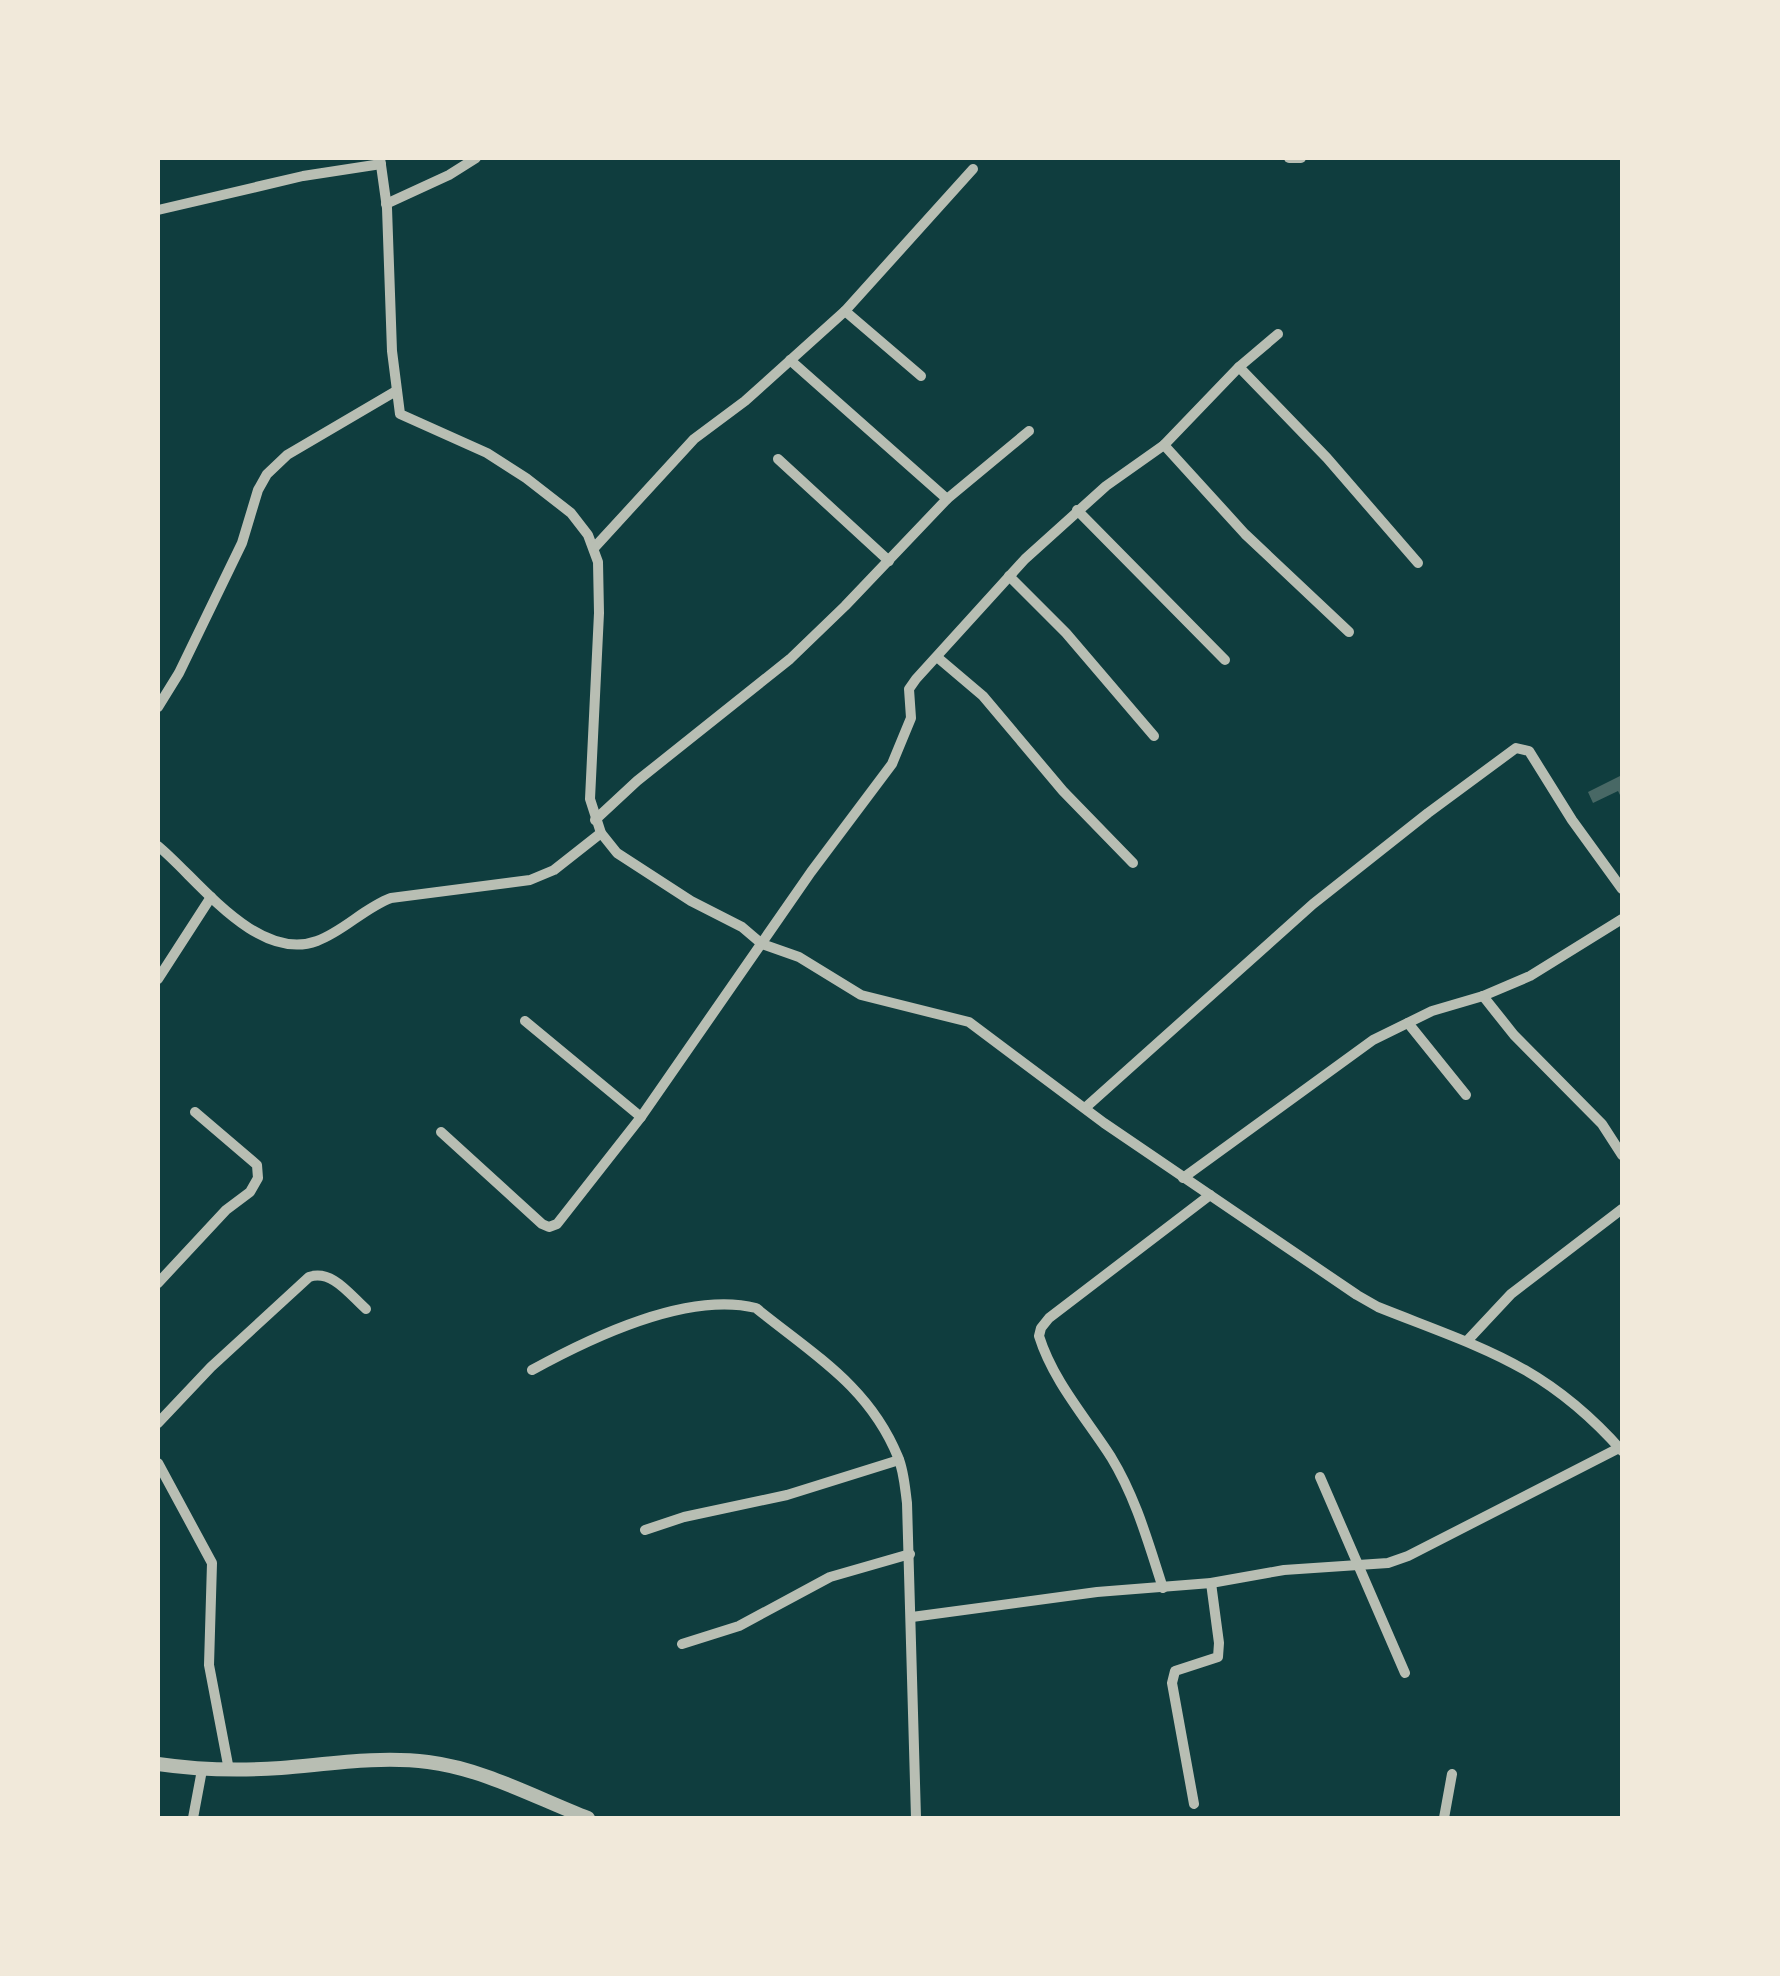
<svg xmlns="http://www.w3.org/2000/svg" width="1780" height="1976" viewBox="0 0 1780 1976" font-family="'Fira Sans',sans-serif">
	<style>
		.building { fill: #486865 }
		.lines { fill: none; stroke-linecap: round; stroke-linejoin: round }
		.minor { stroke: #b8beb3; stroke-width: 10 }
		.tertiary { stroke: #b8beb3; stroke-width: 14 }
	</style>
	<rect width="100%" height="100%" fill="#0f3d3e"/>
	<!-- building -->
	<path class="building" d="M1622,775v24l-4,-8 -25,12 -5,-11z"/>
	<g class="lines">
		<!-- minor -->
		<g class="minor">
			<path d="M380,158l7,50 5,143 8,63 87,39 39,25 45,35 17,22 10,27 1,51 -9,186 11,34 16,20 74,48 51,26 20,17 37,13 62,38 108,27 135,101 253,172 21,12c103,41 167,57 244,144"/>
			<path d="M1289,158h12"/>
			<path d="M386,204l63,-29 27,-17"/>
			<path d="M158,210l145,-34 78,-12"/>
			<path d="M845,311l76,65"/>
			<path d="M790,360l157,139"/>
			<path d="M1239,367l88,91 91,105"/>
			<path d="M1164,445l81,89 104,98"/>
			<path d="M778,459l111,102"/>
			<path d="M1077,510l148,150"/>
			<path d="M594,548l100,-109 51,-38 100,-90 128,-142"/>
			<path d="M1009,576l57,57 88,103"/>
			<path d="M937,657l46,39 80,95 70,72"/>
			<path d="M158,707l21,-34 63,-130 16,-53 9,-16 20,-19 109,-64"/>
			<path d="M595,820l42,-39 153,-122 55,-53 102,-107 82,-68"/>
			<path d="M158,846c40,33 99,117 159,95 27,-10 47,-33 74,-43l139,-18 24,-10 47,-37"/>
			<path d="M158,979l53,-82"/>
			<path d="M1483,996l31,39 88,89 20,31"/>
			<path d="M525,1021l116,96"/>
			<path d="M1408,1023l58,72"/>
			<path d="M1085,1108l228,-204 115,-91 88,-65 13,3 43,69 50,69"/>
			<path d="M441,1132l101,92 7,3 8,-3 84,-107 170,-245 81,-108 19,-46 -2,-29 7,-10 109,-120 81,-73 58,-41 75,-78 39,-33"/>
			<path d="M1183,1178l190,-138 59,-29 51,-15 47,-20 92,-57"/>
			<path d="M158,1283l68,-73 24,-18 8,-14 -1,-13 -62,-53"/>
			<path d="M1467,1341l44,-47 111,-85"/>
			<path d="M532,1370c60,-33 155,-79 224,-62 58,47 113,78 142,149 6,14 7,31 9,46l9,315"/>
			<path d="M158,1423l53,-56 98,-90c23,-8 41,18 57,32"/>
			<path d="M158,1463l54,100 -3,102 20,105"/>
			<path d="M1320,1477l85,196"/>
			<path d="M645,1530l39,-13 103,-22 112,-35"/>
			<path d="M1163,1588c-15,-46 -27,-90 -52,-131 -25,-39 -58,-76 -72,-121l2,-8 8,-10 161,-123"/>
			<path d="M912,1617l185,-25 114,-9 73,-13 104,-7 20,-7 211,-108"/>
			<path d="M682,1644l57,-18 91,-49 80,-23"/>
			<path d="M1194,1804l-22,-121 3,-12 43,-14 1,-14 -8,-60"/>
			<path d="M193,1818l9,-48"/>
			<path d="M1444,1818l8,-44"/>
		</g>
		<!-- tertiary -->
		<path class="tertiary" d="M158,1764c41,6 81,7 123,4 49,-4 98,-12 147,-6 56,7 108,36 160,56"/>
	</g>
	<!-- border -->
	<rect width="1780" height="1976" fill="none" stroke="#f1e9da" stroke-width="320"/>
</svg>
